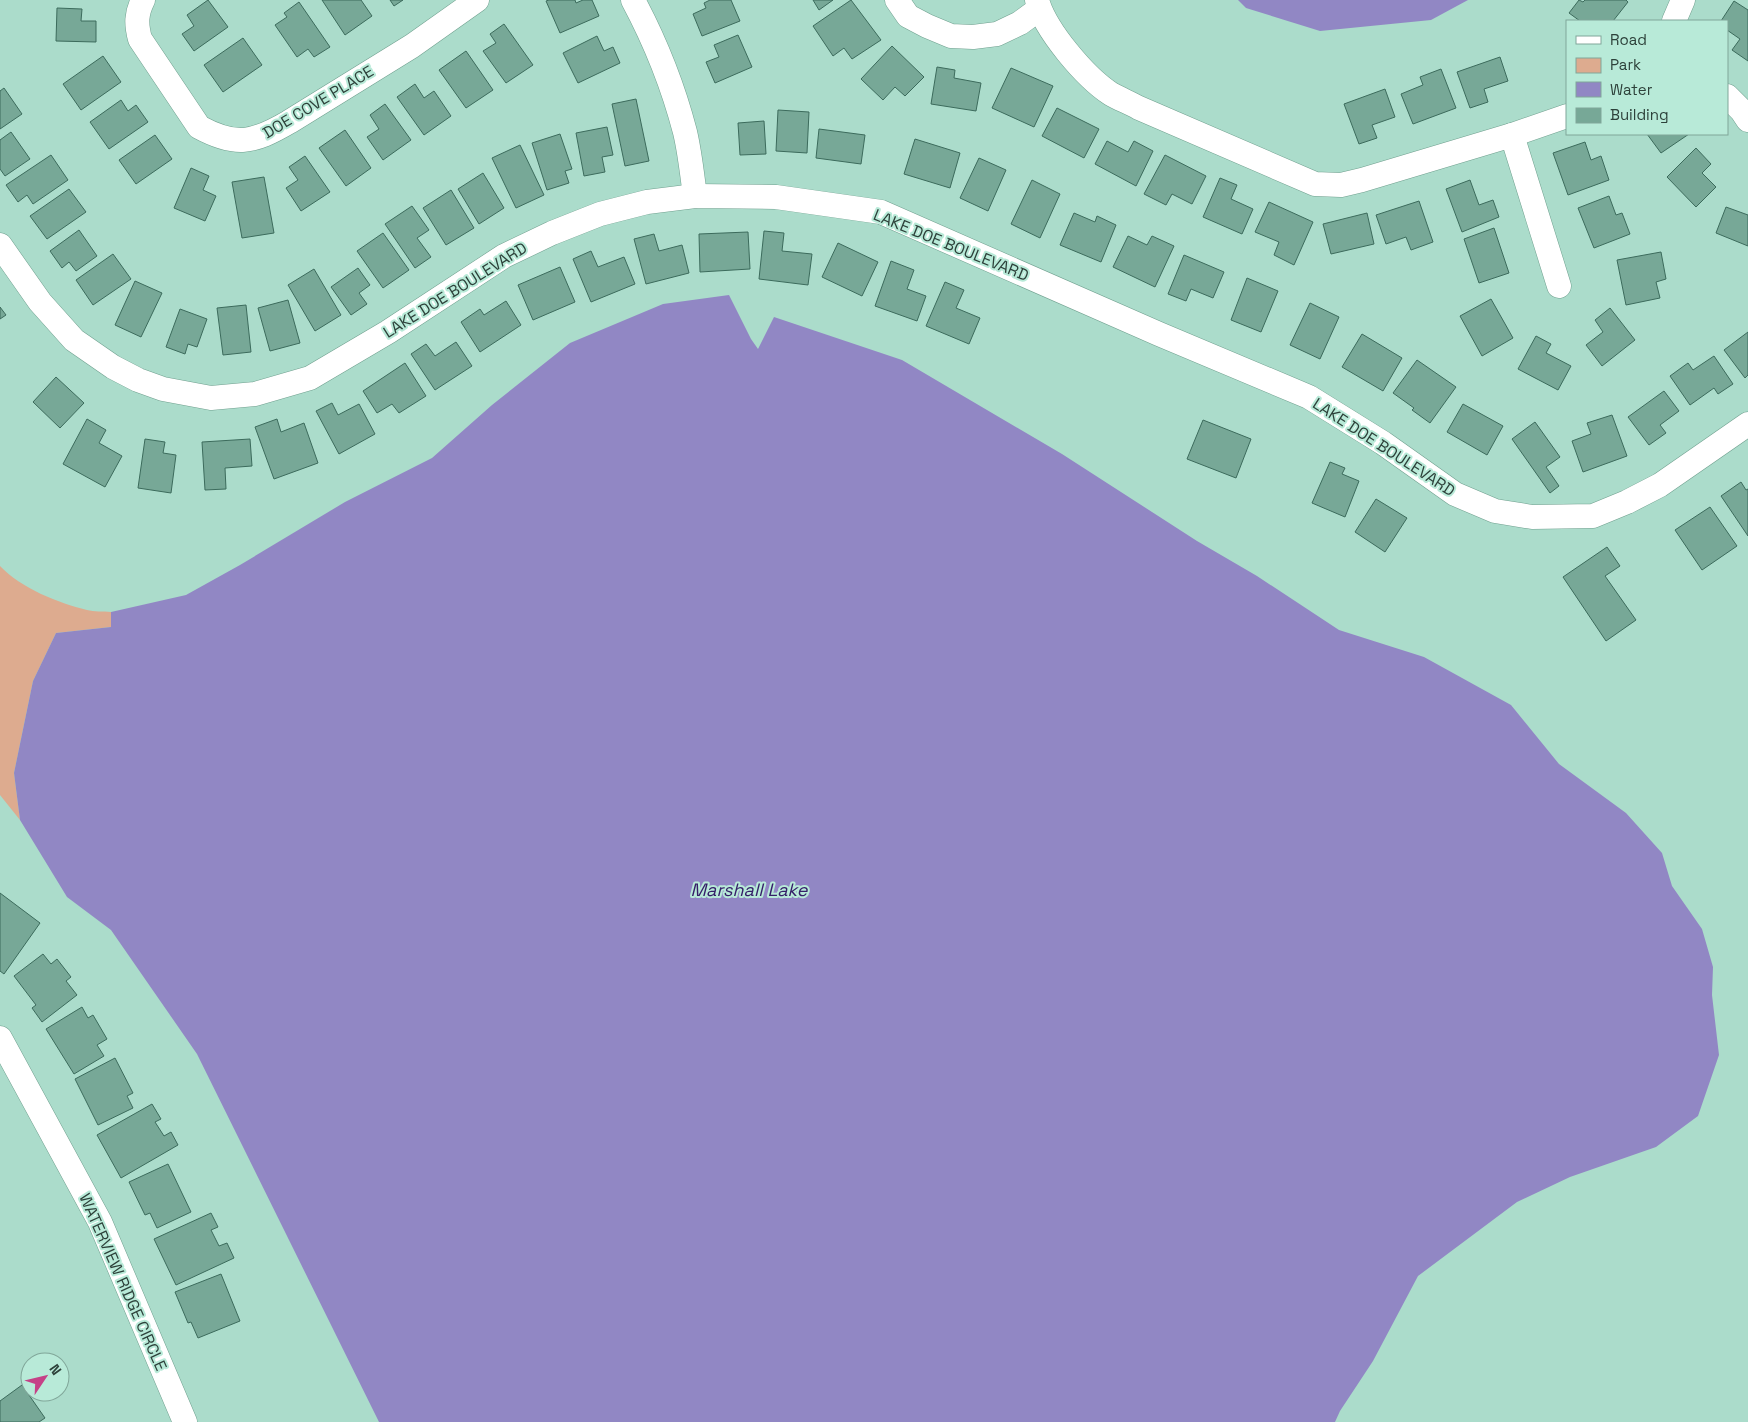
<svg xmlns="http://www.w3.org/2000/svg" width="1748" height="1422" viewBox="0 0 1748 1422" font-family="'Space Grotesk',sans-serif">
	<style>
		.green { fill: #ddab8f }
		.water { fill: #9187c4 }
		.building { fill: #77a897; stroke: #3c6b5c }
		.lines { fill: none; stroke-linecap: round; stroke-linejoin: round }
		.minor-casing { stroke: #70a08f; stroke-width: 25 }
		.minor { stroke: #fff; stroke-width: 24 }
		.labels { text-anchor: middle; dominant-baseline: central; stroke-width: 4; stroke-linejoin: round; paint-order: stroke }
		.street-label { font-size: 16px; fill: #2d413a; stroke: #b8ead8 }
		.water-label { font-size: 18px; font-style: italic; fill: #362069; stroke: #b8ead8 }
	</style>
	<rect width="100%" height="100%" fill="#abdccb"/>
	<!-- green -->
	<path class="green" d="M0,566c21,22 58,37 87,44 7,2 16,1 24,2v15l-55,6 -23,48 -19,92 6,47 -20,-25z"/>
	<!-- water -->
	<g class="water">
		<path d="M1238,0h230l-37,20 -111,11 -74,-23z"/>
		<path d="M729,295l22,44 7,10 16,-32 128,43 160,94 135,87 60,35 82,54 85,27 87,48 48,59 67,49 36,40 10,33 30,43 11,38 -1,28 7,60 -21,61 -42,31 -86,30 -53,25 -99,74 -45,85 -33,50 -5,11h-956l-182,-368 -86,-124 -44,-33 -47,-77 -6,-47 19,-92 23,-48 55,-6v-15l75,-17 54,-30 105,-63 87,-44 60,-53 78,-62 93,-39z"/>
	</g>
	<!-- building -->
	<g class="building">
		<path d="M208,0l20,27 -34,24 -12,-17 12,-8 -7,-11z"/>
		<path d="M322,0h39l11,16 -27,19z"/>
		<path d="M390,0h13l-9,6z"/>
		<path d="M549,0h26l1,3 7,-3h9l7,16 -39,17 -14,-32z"/>
		<path d="M710,0h21l9,21 -38,15 -9,-22 13,-6 -2,-5z"/>
		<path d="M813,0h20l-14,10z"/>
		<path d="M851,0l30,40 -29,19 -8,-11 -11,8 -20,-30z"/>
		<path d="M1579,0l4,2 2,-2h41l2,2 -15,19h-33l-11,-8z"/>
		<path d="M1734,1l14,9v51l-16,-11 8,-11 -13,-9v-9h-6z"/>
		<path d="M299,2l31,45 -16,10 -6,-8 -11,8 -22,-32 12,-8 -3,-4z"/>
		<path d="M57,8l25,1 -1,12h15v21l-40,-1z"/>
		<path d="M504,24l29,41 -27,18 -23,-32 13,-8 -6,-9z"/>
		<path d="M738,35l14,32 -37,16 -9,-21 13,-5 -5,-12z"/>
		<path d="M597,36l7,15 9,-4 7,16 -42,20 -15,-30z"/>
		<path d="M243,38l19,27 -39,27 -19,-27z"/>
		<path d="M892,46l32,31 -19,19 -10,-9 -12,13 -22,-21z"/>
		<path d="M466,51l27,39 -27,18 -27,-38z"/>
		<path d="M103,56l18,26 -40,28 -18,-26z"/>
		<path d="M1500,57l8,24 -24,8 4,13 -18,6 -13,-36z"/>
		<path d="M937,67l18,3 -1,8 27,5 -5,28 -45,-7z"/>
		<path d="M1011,68l42,18 -19,41 -42,-19z"/>
		<path d="M1441,69l15,39 -43,16 -12,-30 22,-9 -3,-8z"/>
		<path d="M415,84l9,14 10,-7 17,25 -27,19 -27,-38z"/>
		<path d="M4,88l18,26 -22,15v-38z"/>
		<path d="M1385,89l10,28 -23,8 5,13 -18,6 -15,-40z"/>
		<path d="M636,99l13,62 -24,5 -13,-62z"/>
		<path d="M121,100l7,11 8,-6 12,17 -39,27 -19,-27z"/>
		<path d="M385,104l26,36 -28,20 -16,-23 12,-8 -9,-14z"/>
		<path d="M1057,108l42,21 -15,29 -42,-22z"/>
		<path d="M778,110l31,2 -2,41 -31,-2z"/>
		<path d="M764,121l2,33 -26,1 -2,-32z"/>
		<path d="M607,127l6,28 -11,2 3,15 -21,4 -8,-43z"/>
		<path d="M819,129l46,6 -4,29 -45,-6z"/>
		<path d="M345,130l26,38 -25,18 -27,-38z"/>
		<path d="M11,132l19,27 -25,17 -5,-7v-29z"/>
		<path d="M560,134l12,35 -7,2 4,12 -22,7 -15,-47z"/>
		<path d="M1647,134h42l-28,19z"/>
		<path d="M155,135l17,24 -36,25 -17,-24z"/>
		<path d="M915,139l45,14 -10,35 -46,-14z"/>
		<path d="M1107,141l21,11 6,-11 19,10 -17,35 -41,-22z"/>
		<path d="M1585,142l6,18 10,-4 8,24 -41,15 -15,-42z"/>
		<path d="M520,145l24,50 -28,13 -24,-50z"/>
		<path d="M1696,148l15,16 -9,9 14,14 -20,20 -29,-30z"/>
		<path d="M51,155l17,25 -35,24 -6,-9 -9,7 -12,-17z"/>
		<path d="M1165,155l41,21 -14,28 -20,-10 -6,11 -22,-11z"/>
		<path d="M305,156l25,36 -29,19 -15,-23 12,-8 -9,-13z"/>
		<path d="M979,158l27,12 -18,41 -28,-13z"/>
		<path d="M191,168l18,8 -6,14 13,6 -11,25 -31,-13z"/>
		<path d="M483,173l21,35 -25,16 -21,-35z"/>
		<path d="M264,177l10,56 -32,5 -10,-56z"/>
		<path d="M1220,178l17,7 -6,14 22,10 -11,25 -39,-17z"/>
		<path d="M1032,180l28,14 -20,44 -29,-14z"/>
		<path d="M1470,180l9,25 14,-5 6,17 -37,15 -16,-43z"/>
		<path d="M69,189l17,23 -39,27 -17,-23z"/>
		<path d="M451,190l23,38 -28,17 -23,-37z"/>
		<path d="M1609,196l7,19 6,-2 8,21 -36,14 -16,-40z"/>
		<path d="M1419,201l14,41 -22,8 -5,-13 -20,7 -10,-29z"/>
		<path d="M1269,202l44,20 -19,43 -20,-10 5,-13 -24,-10z"/>
		<path d="M412,206l17,24 -12,8 14,19 -16,11 -30,-44z"/>
		<path d="M1726,207l22,8v31l-32,-13z"/>
		<path d="M1074,213l21,9 2,-6 19,9 -15,37 -41,-17z"/>
		<path d="M1367,213l7,31 -43,10 -8,-30z"/>
		<path d="M1494,228l15,45 -30,10 -15,-44z"/>
		<path d="M79,230l18,26 -21,15 -7,-9 -7,6 -12,-17z"/>
		<path d="M764,231l20,2 -2,18 30,3 -4,31 -49,-6z"/>
		<path d="M748,232l2,37 -50,3 -1,-38z"/>
		<path d="M383,233l26,37 -26,18 -26,-37z"/>
		<path d="M654,234l5,17 23,-6 7,28 -43,11 -12,-45z"/>
		<path d="M1128,236l19,9 5,-9 22,10 -19,41 -42,-20z"/>
		<path d="M838,243l40,19 -16,34 -40,-19z"/>
		<path d="M591,251l7,16 26,-10 11,27 -44,18 -18,-43z"/>
		<path d="M1661,252l5,27 -10,3 4,16 -34,7 -9,-45z"/>
		<path d="M113,254l18,25 -38,26 -17,-25z"/>
		<path d="M1184,255l40,17 -11,26 -22,-9 -5,12 -18,-7z"/>
		<path d="M891,261l23,9 -7,19 19,7 -9,25 -42,-15z"/>
		<path d="M560,267l15,35 -42,18 -15,-35z"/>
		<path d="M358,268l12,17 -11,8 8,11 -16,11 -20,-28z"/>
		<path d="M314,269l27,46 -26,16 -27,-46z"/>
		<path d="M1247,278l31,13 -17,41 -30,-12z"/>
		<path d="M135,281l27,12 -21,44 -26,-12z"/>
		<path d="M945,282l19,8 -8,18 24,10 -11,26 -43,-18z"/>
		<path d="M1491,299l22,39 -31,18 -22,-40z"/>
		<path d="M288,300l12,43 -30,8 -12,-43z"/>
		<path d="M506,301l15,24 -41,27 -19,-30 19,-13 4,6z"/>
		<path d="M1310,303l29,14 -19,42 -30,-14z"/>
		<path d="M246,305l5,47 -28,3 -6,-47z"/>
		<path d="M0,307l6,8 -6,4z"/>
		<path d="M1610,308l25,32 -33,26 -16,-21 17,-13 -8,-12z"/>
		<path d="M180,309l27,10 -10,28 -9,-3 -3,10 -19,-7z"/>
		<path d="M1748,332v43l-3,3 -21,-28z"/>
		<path d="M1362,334l40,24 -19,33 -41,-24z"/>
		<path d="M1536,336l15,8 -5,9 25,13 -13,24 -40,-21z"/>
		<path d="M456,342l16,24 -37,24 -24,-36 15,-10 9,12z"/>
		<path d="M1714,356l19,28 -15,10 -4,-6 -24,17 -20,-29 18,-13 5,7z"/>
		<path d="M1417,360l39,27 -26,36 -18,-13 2,-2 -21,-15z"/>
		<path d="M405,363l21,33 -27,17 -7,-9 -15,9 -14,-22z"/>
		<path d="M56,377l28,26 -24,25 -27,-26z"/>
		<path d="M1664,391l15,20 -19,14 6,8 -17,12 -21,-28z"/>
		<path d="M332,403l6,12 21,-11 16,30 -36,20 -23,-43z"/>
		<path d="M1463,404l40,22 -16,29 -40,-23z"/>
		<path d="M1612,415l15,41 -44,16 -11,-31 19,-7 -4,-11z"/>
		<path d="M87,419l19,11 -7,13 23,13 -17,31 -42,-23z"/>
		<path d="M277,419l4,13 23,-9 14,40 -44,16 -19,-52z"/>
		<path d="M1203,420l48,19 -15,39 -49,-19z"/>
		<path d="M1535,422l25,35 -14,10 13,19 -9,7 -38,-54z"/>
		<path d="M145,439l20,3 -2,11 13,2 -5,38 -33,-5z"/>
		<path d="M250,439l2,27 -27,2 1,21 -21,1 -3,-48z"/>
		<path d="M1330,462l15,6 -3,6 17,7 -14,36 -33,-14z"/>
		<path d="M1741,482l5,8 2,-1v47l-27,-40z"/>
		<path d="M1376,499l31,19 -22,34 -30,-20z"/>
		<path d="M1710,507l27,39 -35,24 -27,-40z"/>
		<path d="M1607,547l13,19 -15,10 31,44 -30,21 -43,-64z"/>
		<path d="M0,893l40,30 -36,51 -4,-3z"/>
		<path d="M43,954l8,10 6,-5 14,18 -5,4 11,14 -35,27 -10,-14 4,-3 -22,-29z"/>
		<path d="M82,1007l6,11 5,-3 14,24 -10,6 7,11 -30,18 -28,-45z"/>
		<path d="M115,1058l18,35 -6,3 6,12 -35,17 -23,-46z"/>
		<path d="M152,1104l9,15 -6,3 9,14 7,-4 7,13 -57,33 -24,-43z"/>
		<path d="M168,1164l23,48 -34,16 -7,-15 -5,2 -16,-33z"/>
		<path d="M211,1213l7,14 -7,3 8,16 8,-3 7,15 -58,27 -22,-46z"/>
		<path d="M221,1274l19,47 -42,17 -7,-16 -3,1 -13,-31z"/>
		<path d="M22,1385l23,33 -6,4h-39v-21z"/>
	</g>
	<g class="lines">
		<!-- minor casing -->
		<g class="minor-casing">
			<g id="minor">
				<path d="M143,0c-7,14 -7,24 -3,39l59,88c37,20 54,16 90,-5l123,-76 65,-46"/>
				<path d="M633,0c22,41 40,86 52,132 5,21 7,42 10,64"/>
				<path d="M897,0l11,16 19,10 24,10 22,1 24,-3 23,-11 19,-14"/>
				<path d="M1037,0c8,30 48,77 74,94 9,5 19,9 28,14l176,76 26,1 21,-5 150,-45 55,-19"/>
				<path d="M1674,21l9,-21"/>
				<path d="M1727,96l15,15 6,9"/>
				<path d="M1512,135l47,151"/>
				<path d="M0,245l40,57 34,38 39,27 25,13 25,9 48,9 44,-4 55,-16 78,-46 116,-76 48,-23 48,-19 47,-12 48,-6 81,1 105,15 278,122 150,63 74,46 72,51 40,17 37,6 61,-1 34,-14 33,-17 88,-61"/>
				<path d="M0,1038l100,184 85,200"/>
			</g>
		</g>
		<!-- minor -->
		<use href="#minor" class="minor"/>
	</g>
	<g class="labels">
		<!-- street labels -->
		<g class="street-label">
			<text transform="translate(318 102) rotate(-31)">DOE COVE PLACE</text>
			<text transform="translate(951 245) rotate(22)">LAKE DOE BOULEVARD</text>
			<text transform="translate(455 290) rotate(-32)">LAKE DOE BOULEVARD</text>
			<text transform="translate(1384 447) rotate(33)">LAKE DOE BOULEVARD</text>
			<text transform="translate(123 1282) rotate(66)">WATERVIEW RIDGE CIRCLE</text>
		</g>
		<!-- water labels -->
		<g class="water-label">
			<text x="749" y="889">Marshall Lake</text>
		</g>
	</g>
	<!-- legend -->
	<rect x="1566" y="20" width="162" height="115" fill="#b8ead8" stroke="#80a699"/>
	<rect x="1576" y="36" width="25" height="8" fill="#ffffff" stroke="#80a699"/>
	<text x="1610" y="45" font-size="15" fill="#2d413a">Road</text>
	<rect x="1576" y="58" width="25" height="15" fill="#ddab8f" stroke="#80a699"/>
	<text x="1610" y="70" font-size="15" fill="#2d413a">Park</text>
	<rect x="1576" y="82" width="25" height="15" fill="#9187c4" stroke="#80a699"/>
	<text x="1610" y="95" font-size="15" fill="#2d413a">Water</text>
	<rect x="1576" y="108" width="25" height="15" fill="#77a897" stroke="#80a699"/>
	<text x="1610" y="120" font-size="15" fill="#2d413a">Building</text>
	<!-- north arrow -->
	<g transform="translate(45 1377) rotate(55)"><circle r="24" fill="#b8ead8" stroke="#80a699"/>
	<path d="M0-4L9 19L0 12L-9 19Z" fill="#c54187"/>
	<text y="-8" font-size="14" font-weight="bold" text-anchor="middle" fill="#2d413a">N</text>
	</g>
</svg>
